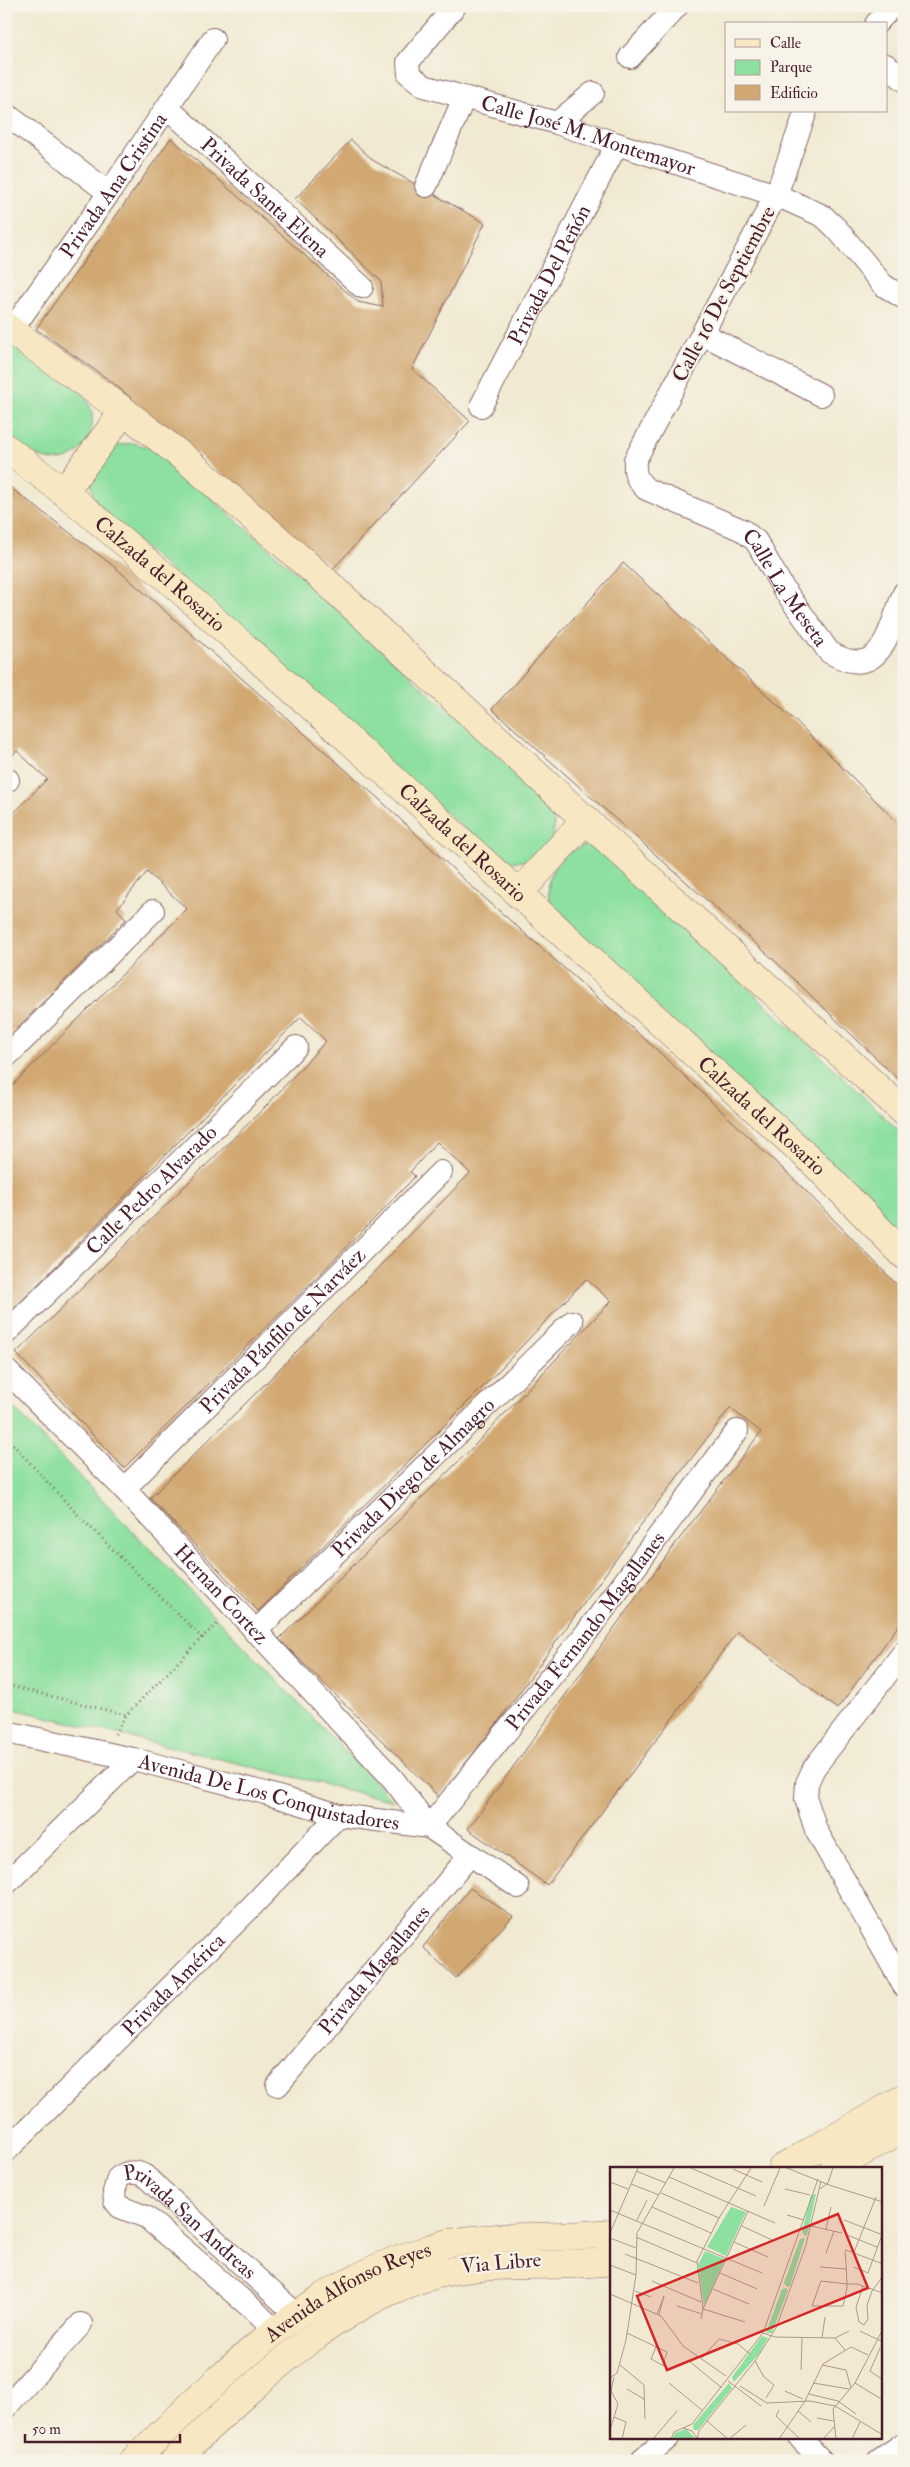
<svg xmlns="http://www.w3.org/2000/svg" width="910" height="2467" viewBox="0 0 910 2467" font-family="'IM FELL Double Pica',serif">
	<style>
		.green { fill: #8ee0a0; stroke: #6c8066 }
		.building { fill: #d1a872 }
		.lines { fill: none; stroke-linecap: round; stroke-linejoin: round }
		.street-casing { stroke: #846665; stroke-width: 24 }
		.secondary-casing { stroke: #846665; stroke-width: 29 }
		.path { stroke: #846665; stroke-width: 3; stroke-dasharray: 1 4; stroke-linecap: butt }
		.street { stroke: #fff; stroke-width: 22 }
		.secondary { stroke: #f7e8c3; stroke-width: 28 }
		.labels { text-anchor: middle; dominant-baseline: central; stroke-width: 4.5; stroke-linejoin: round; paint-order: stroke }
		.street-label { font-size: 21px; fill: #4a1f2b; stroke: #f7f3e8 }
		.inset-road { fill: none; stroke: #ae988f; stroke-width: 1 }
		.view { fill: #d62828; fill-opacity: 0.15; stroke: #d62828; stroke-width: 2.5 }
		.inset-edge { fill: none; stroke: #4a1f2b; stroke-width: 2.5 }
	</style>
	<rect width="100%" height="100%" fill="#f7f3e8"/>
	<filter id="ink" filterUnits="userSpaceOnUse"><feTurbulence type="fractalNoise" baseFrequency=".02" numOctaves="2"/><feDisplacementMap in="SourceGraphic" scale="10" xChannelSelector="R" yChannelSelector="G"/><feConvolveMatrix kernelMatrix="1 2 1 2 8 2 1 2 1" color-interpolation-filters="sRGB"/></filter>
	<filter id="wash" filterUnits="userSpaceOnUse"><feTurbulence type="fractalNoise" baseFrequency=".0096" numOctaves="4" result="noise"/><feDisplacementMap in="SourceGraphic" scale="20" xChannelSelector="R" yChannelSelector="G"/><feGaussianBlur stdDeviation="1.12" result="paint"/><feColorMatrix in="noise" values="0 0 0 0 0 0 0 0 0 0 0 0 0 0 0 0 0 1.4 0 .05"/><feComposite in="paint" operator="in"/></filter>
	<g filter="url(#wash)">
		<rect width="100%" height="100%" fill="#f1e9d1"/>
		<!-- green -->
		<g class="green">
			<path d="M6,336c19,14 37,28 56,42 6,5 16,10 21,16 22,25 3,69 -30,66 -18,-1 -33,-16 -47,-26z"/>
			<path d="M133,443l20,5 134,116 260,236c20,39 -4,69 -47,60l-403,-354c-11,-30 -6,-36 14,-60z"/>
			<path d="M591,843l229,212 84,81v106l-354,-336c-7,-34 9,-53 41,-63z"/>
			<path d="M6,1400l387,401 -387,-94z"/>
		</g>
		<g id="blocks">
			<!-- building -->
			<g class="building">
				<path d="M171,138l187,164 25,5 -2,-26 -86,-82 56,-59 23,21 111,62 -73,146 58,52 -137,148 -221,-187 -76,-53z"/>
				<path d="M6,484l110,84 264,232 91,86 185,163 148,140 100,103v326l-67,91 -99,-78 -191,254 -79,-56 202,-278 91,-119 -31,-24 -90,118 -145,200 -56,71 -160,-158 193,-191 139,-147 -25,-22 -106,111 -222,221 -108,-113 113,-112 207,-213 -33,-31 -27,30 5,4 -5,6 -87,89 -199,197 -108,-115 251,-248 59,-64 -25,-24 -295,300v-225l181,-183 -40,-37 -30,37 9,10 -120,120v-218l41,-42 -30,-28 -11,11z"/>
				<path d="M623,563l180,165 101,101v256l-130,-125 -282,-251z"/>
				<path d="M470,1888l43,28 -57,62 -33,-31z"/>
			</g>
		</g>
	</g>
	<g filter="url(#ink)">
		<use href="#blocks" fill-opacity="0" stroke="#846665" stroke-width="1"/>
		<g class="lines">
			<!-- street casing -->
			<g class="street-casing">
				<g id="street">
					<path id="s1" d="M455,6l-47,56 1,12 15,12 133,37 60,21 159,51 47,21 14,13 46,56 21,13"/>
					<path d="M876,24l16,-18"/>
					<path d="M630,57l47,-51"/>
					<path d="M886,65l18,15"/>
					<path id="s2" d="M168,108l194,179"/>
					<path id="s3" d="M806,111l-30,84 -141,265c-1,14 1,19 11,29l96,41 14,11 27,47 46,64c53,31 58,-19 75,-59"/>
					<path d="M6,114l103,79"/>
					<path d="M557,123l36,-30"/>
					<path d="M426,186l38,-88"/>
					<path id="s4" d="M11,331l98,-138 104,-154"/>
					<path d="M703,334l118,61"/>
					<path id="s5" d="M481,406l136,-262"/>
					<path d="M6,781l2,-1"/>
					<path d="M6,1057l147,-146"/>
					<path id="s6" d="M6,1333l290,-286"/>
					<path id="s7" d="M6,1370l118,119 269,290 36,48 158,-195 150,-201"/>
					<path id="s8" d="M124,1489l317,-317"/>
					<path id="s9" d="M255,1632l317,-310"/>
					<path d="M904,1652l-90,116 -7,15 -1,16 10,31 88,156"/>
					<path id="s10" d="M6,1732l127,27 132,34 74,22 90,12 89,60"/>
					<path d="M6,1884l127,-125"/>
					<path id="s11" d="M278,2085l192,-230"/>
					<path id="s12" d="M6,2151l245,-244 88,-92"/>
					<path id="s13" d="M276,2332l-20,-20 -110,-95 -26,-10 -5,-6 -1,-9 4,-14c9,-7 18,-7 27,-2l152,139"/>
					<path d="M6,2407l75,-83"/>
					<path d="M800,2438l22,23"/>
					<path d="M641,2461l27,-23"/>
					<path d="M878,2461l22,-15"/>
				</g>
			</g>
			<!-- secondary casing -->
			<g class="secondary-casing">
				<g id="secondary">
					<path d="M6,327l118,84 64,50 132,115 584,536"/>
					<path id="s14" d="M6,448l58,44 105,88 223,198 422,385 90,92"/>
					<path d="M64,492l60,-81"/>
					<path d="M518,894l68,-75"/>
					<path d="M782,2168l122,-70"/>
					<path d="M834,2168l70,-40"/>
					<path id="s15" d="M133,2461c83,-79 172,-174 284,-208 10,-3 21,-8 32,-10 54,-9 108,-4 162,-10"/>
					<path d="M174,2461c75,-72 173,-171 278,-190 53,-10 106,-3 159,-10"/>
				</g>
			</g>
			<!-- path -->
			<g class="path">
				<path d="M6,1437l69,75 127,126 -76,77 -120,-30"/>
				<path d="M201,1638l19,-16"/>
				<path d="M115,1734l11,-19"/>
			</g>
			<!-- street -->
			<use href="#street" class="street"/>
			<!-- secondary -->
			<use href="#secondary" class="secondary"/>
		</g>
	</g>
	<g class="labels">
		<!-- street labels -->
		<g class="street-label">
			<text stroke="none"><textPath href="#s1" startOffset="276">Calle José M. Montemayor</textPath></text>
			<text stroke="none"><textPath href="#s4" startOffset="178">Privada Ana Cristina</textPath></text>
			<text stroke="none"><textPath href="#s2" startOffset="132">Privada Santa Elena</textPath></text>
			<text stroke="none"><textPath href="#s5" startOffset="148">Privada Del Peñón</textPath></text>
			<text transform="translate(724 294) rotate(-62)">Calle 16 De Septiembre</text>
			<text stroke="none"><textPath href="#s14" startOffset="199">Calzada del Rosario</textPath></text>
			<text stroke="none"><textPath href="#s3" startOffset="599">Calle La Meseta</textPath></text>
			<text stroke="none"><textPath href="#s14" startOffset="604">Calzada del Rosario</textPath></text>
			<text stroke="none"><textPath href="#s14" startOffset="1009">Calzada del Rosario</textPath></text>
			<text stroke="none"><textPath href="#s6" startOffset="204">Calle Pedro Alvarado</textPath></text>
			<text stroke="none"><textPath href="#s8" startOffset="224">Privada Pánfilo de Narváez</textPath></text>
			<text stroke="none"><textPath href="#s9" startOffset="221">Privada Diego de Almagro</textPath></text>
			<text stroke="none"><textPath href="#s7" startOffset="311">Hernan Cortez</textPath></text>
			<text stroke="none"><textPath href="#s7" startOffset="874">Privada Fernando Magallanes</textPath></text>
			<text stroke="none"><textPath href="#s10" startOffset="270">Avenida De Los Conquistadores</textPath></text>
			<text stroke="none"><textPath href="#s11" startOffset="150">Privada Magallanes</textPath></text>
			<text stroke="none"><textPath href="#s12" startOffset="236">Privada América</textPath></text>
			<text stroke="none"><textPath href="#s13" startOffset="324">Privada San Andreas</textPath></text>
			<text transform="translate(501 2263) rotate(-5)">Via Libre</text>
			<text stroke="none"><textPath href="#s15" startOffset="276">Avenida Alfonso Reyes</textPath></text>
		</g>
	</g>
	<!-- overview -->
	<g transform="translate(610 2167)">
		<rect width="272" height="272" fill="#f1e9d1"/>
		<path d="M206,27l-9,41 -2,1 -3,-4 9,-37zM121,40l15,5 -20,44 -19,-9zM195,71l-15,48 -3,1 -3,-4 16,-44zM95,84l20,8 -21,47 -6,-41zM176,121l2,2 -16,43h-6l16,-44zM152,169l6,2 -9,16 -25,28 -2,-5zM119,216l3,5 -34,42h-4l-1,-5zM76,262l10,10h-24l3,-6z" fill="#8ee0a0"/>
		<path class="inset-road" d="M81,1l65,28M177,1l42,17 54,17M123,2l29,13M26,4l30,12M59,10l106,46M0,15l18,7M21,17l28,11M175,22l25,6M210,22l8,-6 5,-15M51,26l58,25M154,39l16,-38M42,40l59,26M0,43l152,63M177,48l17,5M27,53l10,-20M234,53l39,15M132,59l32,15M201,59l31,7M216,62l5,-22M0,66l28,-65M237,68l30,12M26,70l61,26M0,71l26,10M124,75l34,15M244,85l22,-55M216,86l8,-22M15,87l73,29M273,97l-37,-14 -1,2 1,12 1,20v4l-4,18h-31l9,-25 26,3h10l26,9M0,98l26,10M210,100l26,2M244,100l14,6 14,-38M110,106l37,16M42,114l49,21M253,119l-7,21 3,15 5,3 4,-6 -1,-14 5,-14 11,-15M103,122l36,15M25,124l16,6M0,127l51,22 22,30 43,30M67,139l25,8M47,147l7,-18 -5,19M91,152l2,-10 -6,-48 22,-43 32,-50M135,155l-42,-13 45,-98M250,164l23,11M17,166l40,19 -4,13M153,166l12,4 60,1 10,12M212,171l3,-21M225,171l14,-7M46,180l-5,12 17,9M270,181l-10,23 13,9M92,191l17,-19 19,5 12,10M79,194l33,27M145,194l9,16 10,8 -8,13M10,198l24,20 1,34M212,198l24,5 5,18M191,203l1,-32M0,211l7,-5 9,-33 10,-65 1,-42 37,-65M118,214l33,25M59,216l34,28M203,216l36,6M245,216l28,17M130,219l27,17 43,-2 25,5 48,29M17,222l17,10M175,224l18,8M199,227l29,7 18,13M169,243l-3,6 24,23M188,244l13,11M4,250l12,5 -4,17M207,251l17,3M97,254l21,18M73,261l9,-4 71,-91 55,-154M0,263l8,-26 -7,-13 3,-14M43,272l24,-28M61,272l3,-7 9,-4 9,3 5,7M87,272l2,-8 56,-70 21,-33 30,-83 15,-64M119,272l17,-14M169,272l26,-38 18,-37 28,-17 17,8M213,272l11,-12M226,272l-3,-30 22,-26 28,-54M242,272l8,-17"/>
		<path class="view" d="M228,47l30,74 -201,82 -30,-74z"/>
		<rect width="272" height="272" class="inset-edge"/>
	</g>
	<!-- margin -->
	<rect width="910" height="2467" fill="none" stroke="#f7f3e8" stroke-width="25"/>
	<!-- legend -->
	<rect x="725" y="22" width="162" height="90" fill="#f7f3e8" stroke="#b29e9c"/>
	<rect x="735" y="39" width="25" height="8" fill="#f7e8c3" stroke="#b29e9c"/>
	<text x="770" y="48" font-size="15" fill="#4a1f2b">Calle</text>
	<rect x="735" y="60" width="25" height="15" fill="#8ee0a0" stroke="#b29e9c"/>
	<text x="770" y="72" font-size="15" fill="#4a1f2b">Parque</text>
	<rect x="735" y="85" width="25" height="15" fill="#d1a872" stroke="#b29e9c"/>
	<text x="770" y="98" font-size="15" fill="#4a1f2b">Edificio</text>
	<!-- scale -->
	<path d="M25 2434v8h155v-8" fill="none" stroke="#4a1f2b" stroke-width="2.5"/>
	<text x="32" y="2434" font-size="15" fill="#4a1f2b" stroke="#f7f3e8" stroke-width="4" paint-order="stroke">50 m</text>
</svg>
